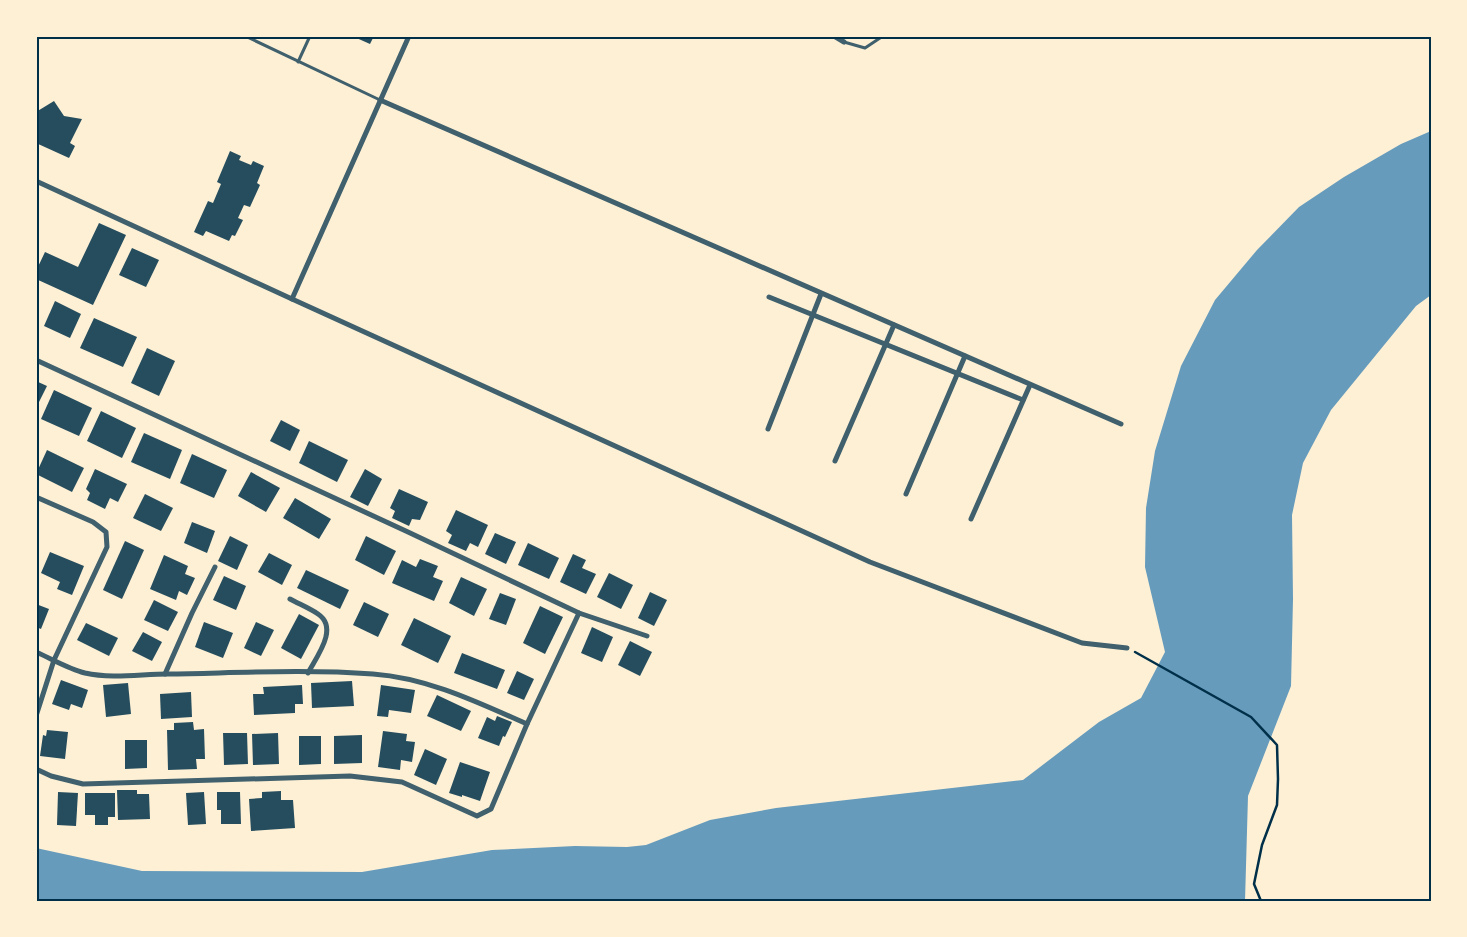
<svg xmlns="http://www.w3.org/2000/svg" width="1467" height="937" viewBox="0 0 1467 937" font-family="'DejaVu Sans',sans-serif">
	<style>
		.water { fill: #669bbc }
		.building { fill: #264d5e }
		.lines { fill: none; stroke-linecap: round; stroke-linejoin: round }
		.path { stroke: #003049; stroke-width: 2.5 }
		.service { stroke: #3f606c; stroke-width: 3 }
		.minor { stroke: #3f606c; stroke-width: 5 }
		.neatline { fill: none; stroke: #003049; stroke-width: 2 }
	</style>
	<rect width="100%" height="100%" fill="#fdf0d5"/>
	<!-- water -->
	<path class="water" d="M1431,131v164l-15,11 -85,104 -28,53 -11,52 1,84 -2,87 -43,110 -3,105h-1209v-53l106,23 220,1 130,-22 83,-4 52,1 19,-2 64,-25 66,-12 247,-28 76,-58 42,-24 24,-46 -20,-85 1,-59 9,-57 26,-85 34,-66 42,-50 42,-43 45,-30 57,-33z"/>
	<!-- building -->
	<g class="building">
		<path d="M352,36h22l-4,8z"/>
		<path d="M54,101l10,15 18,3 -12,24 5,3 -6,12 -33,-15v-31z"/>
		<path d="M230,151l11,5 -2,4 12,5 2,-4 11,5 -7,17 3,2 -10,22 -6,-2 -6,13 5,2 -8,16 -3,-1 -3,6 -23,-10 -3,5 -9,-4 14,-31 5,2 8,-19 -4,-2z"/>
		<path d="M99,223l27,12 -33,70 -57,-26v-8l9,-19 33,15z"/>
		<path d="M132,248l27,12 -13,27 -27,-12z"/>
		<path d="M55,301l26,13 -11,24 -26,-12z"/>
		<path d="M94,318l43,19 -14,30 -43,-19z"/>
		<path d="M147,348l28,13 -16,35 -28,-13z"/>
		<path d="M36,381l11,5 -11,22z"/>
		<path d="M54,390l38,18 -13,28 -38,-17z"/>
		<path d="M101,411l35,17 -14,30 -35,-17z"/>
		<path d="M281,420l19,10 -10,21 -20,-10z"/>
		<path d="M144,433l38,17 -12,29 -39,-17z"/>
		<path d="M309,441l39,19 -11,22 -38,-19z"/>
		<path d="M47,450l37,18 -12,24 -36,-18z"/>
		<path d="M192,454l35,16 -13,28 -34,-15z"/>
		<path d="M95,469l32,15 -9,18 -8,-4 -5,11 -18,-9 3,-7 -4,-4z"/>
		<path d="M365,469l17,10 -14,27 -18,-9z"/>
		<path d="M251,472l29,16 -14,24 -28,-16z"/>
		<path d="M399,489l29,13 -8,18 -8,-1 -3,7 -17,-8 3,-7 -5,-3z"/>
		<path d="M145,494l28,14 -12,23 -28,-13z"/>
		<path d="M295,498l36,21 -12,20 -36,-21z"/>
		<path d="M456,510l32,15 -10,22 -8,-4 -4,8 -18,-8 4,-8 -6,-4z"/>
		<path d="M192,522l23,9 -8,22 -23,-10z"/>
		<path d="M495,533l21,9 -10,22 -21,-10z"/>
		<path d="M230,536l18,9 -11,25 -19,-9z"/>
		<path d="M366,536l30,15 -12,24 -29,-15z"/>
		<path d="M125,541l19,9 -22,49 -19,-9z"/>
		<path d="M528,543l31,15 -10,21 -31,-14z"/>
		<path d="M50,552l34,14 -12,29 -15,-6 3,-7 -19,-9z"/>
		<path d="M269,553l23,12 -10,20 -24,-13z"/>
		<path d="M573,554l13,6 -4,8 14,6 -10,20 -26,-12z"/>
		<path d="M164,555l24,11 -3,8 10,4 -8,17 -8,-4 -3,9 -26,-11z"/>
		<path d="M420,559l18,7 -5,11 10,4 -9,20 -42,-18 10,-23 14,7z"/>
		<path d="M306,570l43,20 -9,19 -43,-21z"/>
		<path d="M609,573l24,12 -12,24 -24,-12z"/>
		<path d="M224,576l22,10 -10,24 -23,-10z"/>
		<path d="M461,577l26,12 -13,27 -25,-13z"/>
		<path d="M650,592l17,8 -13,26 -16,-8z"/>
		<path d="M500,593l16,6 -10,26 -17,-6z"/>
		<path d="M154,600l24,12 -10,19 -24,-11z"/>
		<path d="M364,602l25,12 -11,23 -25,-12z"/>
		<path d="M36,604l13,5 -8,20 -5,-2z"/>
		<path d="M540,606l23,11 -18,37 -22,-11z"/>
		<path d="M299,614l20,11 -18,34 -20,-11z"/>
		<path d="M414,618l37,18 -13,27 -37,-18z"/>
		<path d="M204,622l29,11 -10,25 -28,-11z"/>
		<path d="M256,622l18,8 -13,26 -17,-8z"/>
		<path d="M86,623l32,15 -9,18 -32,-16z"/>
		<path d="M592,627l21,10 -11,25 -21,-9z"/>
		<path d="M143,632l19,10 -10,19 -20,-10z"/>
		<path d="M630,641l22,11 -12,24 -22,-11z"/>
		<path d="M462,653l43,17 -8,19 -43,-16z"/>
		<path d="M517,671l17,8 -10,21 -17,-7z"/>
		<path d="M61,680l27,10 -6,18 -11,-4 -2,6 -17,-6z"/>
		<path d="M352,681l2,25 -42,2 -1,-25z"/>
		<path d="M128,683l3,31 -25,3 -3,-32z"/>
		<path d="M302,685l1,19h-8v9l-41,2 -1,-21h11l-1,-7z"/>
		<path d="M381,685l34,5 -4,23 -22,-3 -1,7 -11,-1z"/>
		<path d="M191,692l1,25 -31,2 -1,-25z"/>
		<path d="M437,695l34,16 -10,20 -34,-15z"/>
		<path d="M497,716l15,6 -7,15 -2,-1 -4,10 -21,-8 9,-21 8,4z"/>
		<path d="M193,722l1,8 10,-1 1,30h-9l1,10 -29,1 -1,-40h7v-7z"/>
		<path d="M47,730l21,2 -3,27 -25,-3 3,-21 3,1z"/>
		<path d="M383,731l24,3 -1,7 9,1 -3,20 -11,-2 -1,10 -22,-3z"/>
		<path d="M223,733h24l1,31 -24,1z"/>
		<path d="M278,733l1,31 -26,1 -1,-31z"/>
		<path d="M362,735v28l-28,1v-28z"/>
		<path d="M299,736h22v28l-22,1z"/>
		<path d="M125,740h22v28l-22,1z"/>
		<path d="M425,749l22,10 -11,26 -22,-10z"/>
		<path d="M460,762l30,10 -10,29 -18,-6v2l-13,-4z"/>
		<path d="M117,790h20v4h12l1,25 -32,1z"/>
		<path d="M281,791v9h12l2,28 -44,3 -2,-32 13,-1v-6z"/>
		<path d="M58,792l20,1 -2,33 -19,-1z"/>
		<path d="M204,792l2,32 -18,1 -2,-32z"/>
		<path d="M217,792h23l1,32h-20v-14h-4z"/>
		<path d="M85,793h30v24h-7v8h-13v-10h-10z"/>
	</g>
	<g class="lines">
		<!-- path -->
		<g class="path">
			<path d="M1420,36l11,2"/>
			<path d="M1135,652l116,65 26,28 1,34 -1,26 -15,40 -8,39 7,17"/>
		</g>
		<!-- service -->
		<g class="service">
			<path d="M245,36l135,64"/>
			<path d="M844,42l21,6 18,-12"/>
			<path d="M298,62l12,-26"/>
		</g>
		<!-- minor -->
		<g class="minor">
			<path d="M834,36l10,6"/>
			<path d="M380,100l741,324"/>
			<path d="M36,181l256,118 578,263 212,81 45,5"/>
			<path d="M769,297l254,103"/>
			<path d="M292,299l117,-263"/>
			<path d="M36,360l372,172 171,81 68,23"/>
			<path d="M768,429l53,-135"/>
			<path d="M835,461l59,-136"/>
			<path d="M906,494l59,-138"/>
			<path d="M36,497l57,25 13,10 1,15 -53,113 -18,56"/>
			<path d="M971,519l59,-134"/>
			<path d="M290,599c9,5 19,9 28,15 21,14 -1,42 -10,59"/>
			<path d="M36,652c16,7 33,17 49,21 27,6 56,1 83,1 68,-1 137,-5 205,0 55,4 104,28 154,50"/>
			<path d="M165,674l27,-61 23,-46"/>
			<path d="M36,769l15,7 32,8 267,-8 52,6 75,34 14,-7 36,-85 52,-111"/>
		</g>
	</g>
	<!-- border -->
	<rect width="1467" height="937" fill="none" stroke="#fdf0d5" stroke-width="75"/>
	<rect x="38" y="38" width="1392" height="862" class="neatline"/>
</svg>
